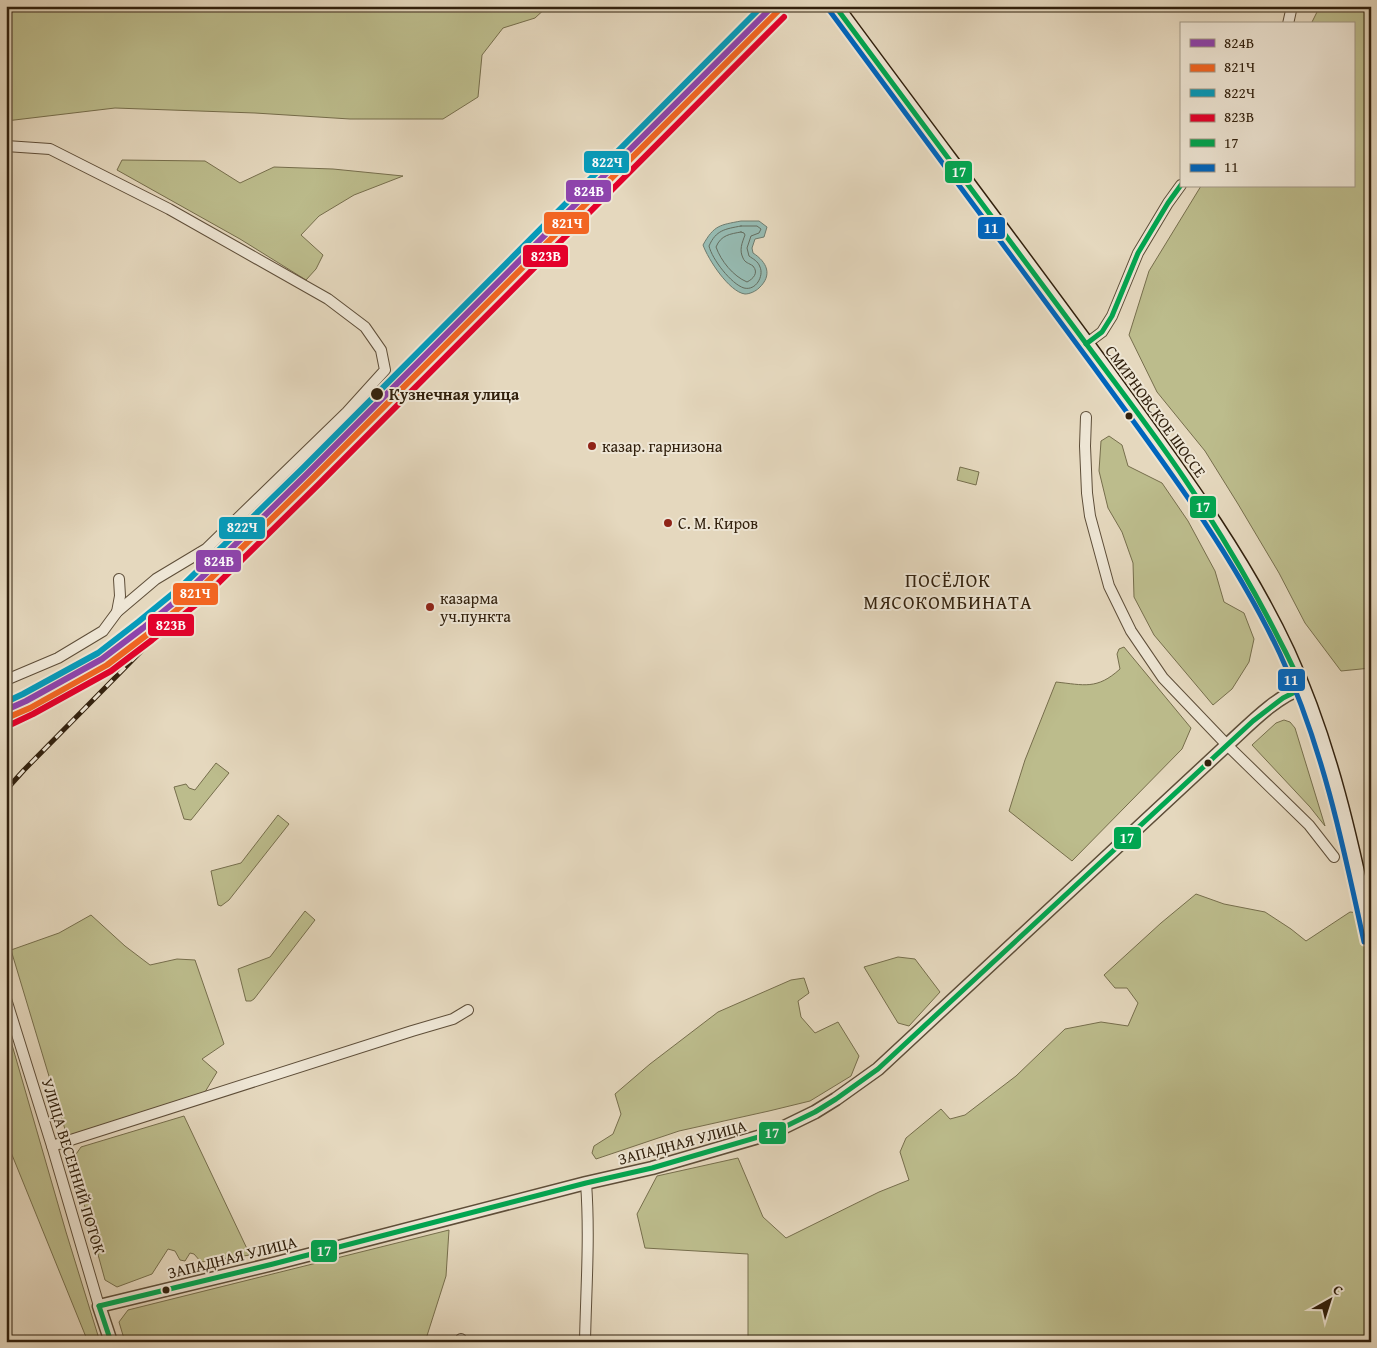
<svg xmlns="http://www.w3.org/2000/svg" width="1377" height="1348" viewBox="0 0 1377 1348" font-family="'Gentium Book Plus',serif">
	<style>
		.green { fill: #bcbc8c; stroke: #766e4c }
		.water { fill: #96bab1; stroke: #6e7c6f }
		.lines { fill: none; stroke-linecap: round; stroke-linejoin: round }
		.shore { stroke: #646d5f; stroke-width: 1 }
		.minor-casing { stroke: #5e4e39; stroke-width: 12 }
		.tertiary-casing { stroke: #5e4e39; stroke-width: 15 }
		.secondary-casing { stroke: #31200d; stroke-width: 18 }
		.minor { stroke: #eee6d5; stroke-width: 10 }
		.tertiary { stroke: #eee6d5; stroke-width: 12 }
		.secondary { stroke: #eee6d5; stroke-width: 15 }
		.rail-casing { stroke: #31200d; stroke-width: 5 }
		.rail { stroke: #eee6d5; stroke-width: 3; stroke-dasharray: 9; stroke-linecap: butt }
		.bus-1-casing { stroke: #eee6d5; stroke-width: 9 }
		.bus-2-casing { stroke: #eee6d5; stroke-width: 9 }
		.bus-1 { stroke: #00a651; stroke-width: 5 }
		.bus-2 { stroke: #0065bd; stroke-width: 5 }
		.rail-1-casing { stroke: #eee6d5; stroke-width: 10 }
		.rail-2-casing { stroke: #eee6d5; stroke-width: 10 }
		.rail-3-casing { stroke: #eee6d5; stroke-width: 10 }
		.rail-4-casing { stroke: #eee6d5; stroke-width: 10 }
		.rail-1 { stroke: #8e44ad; stroke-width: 6 }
		.rail-2 { stroke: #f26522; stroke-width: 6 }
		.rail-3 { stroke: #059bbb; stroke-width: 6 }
		.rail-4 { stroke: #e4002b; stroke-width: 6 }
		.stop-dot { fill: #31200d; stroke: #eee6d5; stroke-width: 2 }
		.poi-dot { fill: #8f2418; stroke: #eee6d5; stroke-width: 2 }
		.labels { text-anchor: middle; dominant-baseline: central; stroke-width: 4; stroke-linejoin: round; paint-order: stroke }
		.stop-label { font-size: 16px; font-weight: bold; fill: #31200d; stroke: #eee6d5; text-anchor: start }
		.street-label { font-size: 16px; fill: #31200d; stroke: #eee6d5 }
		.poi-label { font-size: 16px; fill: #31200d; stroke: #eee6d5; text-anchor: start }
		.quarter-label { font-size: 19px; letter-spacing: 1px; fill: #31200d; stroke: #eee6d5 }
		.line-badge { stroke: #eee6d5; stroke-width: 2 }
		.badge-label { font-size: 14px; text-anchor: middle; font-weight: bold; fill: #fff }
	</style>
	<rect width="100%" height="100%" fill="#e5d8be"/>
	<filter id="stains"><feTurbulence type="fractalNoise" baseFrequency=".004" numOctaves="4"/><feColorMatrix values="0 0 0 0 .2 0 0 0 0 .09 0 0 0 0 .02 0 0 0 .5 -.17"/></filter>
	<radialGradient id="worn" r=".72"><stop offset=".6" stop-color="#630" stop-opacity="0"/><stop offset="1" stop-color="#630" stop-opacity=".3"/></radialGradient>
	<!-- green -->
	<g class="green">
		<path d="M6,6h542l-13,12 -32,10 -21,27 -4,42 -35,22h-93l-95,-6 -140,-5 -109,13z"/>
		<path d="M1320,6h51v662l-30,3 -36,-48 -26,-50 -41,-69 -33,-53 -48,-59 -28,-57 20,-64 52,-85h152v-162h-42z"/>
		<path d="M122,160l83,1 35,22 34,-16 59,2 70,7 -49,19 -35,21 -18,19 22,20 -7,14 -10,11 -66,-41 -123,-69z"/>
		<path d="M1109,436l13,9 6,21 34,17 26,38 27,50 9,31 20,11 10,26 -5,23 -17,27 -19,16 -59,-70 -20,-38 -1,-34 -11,-31 -14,-24 -9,-37 2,-30z"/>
		<path d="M960,467l19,5 -3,13 -19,-5z"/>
		<path d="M1124,647l67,81 -9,21 -110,112 -63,-50 16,-51 31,-78c28,3 41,8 64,-13l-3,-15 2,-5z"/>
		<path d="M1284,720l6,2 5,6 30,98 -15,-19 -58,-62 24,-22z"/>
		<path d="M216,763l13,10 -38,47 -7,-1 -10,-32 12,-3 3,4 6,2z"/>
		<path d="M278,815l11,9 -60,76 -8,6 -3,-1 -7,-34 30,-8z"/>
		<path d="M1196,894l28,10 41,8 26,17 15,12 44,-29 21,2v428h-623v-88l-103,-6 -8,-34 20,-38 81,-18 25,59 23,21 93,-46 30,-12 -9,-28 6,-14 35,-29 9,10 15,-4 51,-39 49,-47 36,-7 27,4 10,-23 -11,-15h-12l-11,-13 57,-52z"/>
		<path d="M305,911l10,9 -61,79 -3,2h-5l-8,-32 32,-12z"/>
		<path d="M91,915l34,31 25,19 27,-6 18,1 29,84 -22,15 15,13 -12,20 -138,44 -56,-186 48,-17z"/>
		<path d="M898,957l17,2 25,33 -31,34 -11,-3 -34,-56z"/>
		<path d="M804,978l5,15 -11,8 3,16 14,16 23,-11 21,34 -8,20 -41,25 -41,10 -90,20 -83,28 -4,-6 2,-7 19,-12 8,-20 -6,-20 35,-30 68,-52 73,-32z"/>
		<path d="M6,1024l60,208 34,110h-12l-80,-197 -2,-2z"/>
		<path d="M184,1116l66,139 -49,7 -7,-8 -4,-1 -5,8 -5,-1 -5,-9 -7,-2 -16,25 -35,13 -12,-7 -33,-120 9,-13z"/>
		<path d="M449,1230l-3,46 -21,66h-300l-6,-20 9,-12z"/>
	</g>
	<!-- water -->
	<path class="water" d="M741,221h18l8,6 -3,10 -9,2 -3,9 1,5c14,9 20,22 6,35 -3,3 -9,6 -14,6 -16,-2 -37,-35 -42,-49 11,-20 17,-20 38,-24z"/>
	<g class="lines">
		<!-- shore -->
		<g class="shore">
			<path d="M741,226h16l4,3 -2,4 -8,3 -4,12 2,8c4,3 9,5 11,11 4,9 -4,24 -16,21 -13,-4 -32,-29 -35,-42 7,-16 16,-17 32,-20z"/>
			<path d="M741,232l3,1 1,2c-3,8 -6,15 -2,23 2,5 6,5 10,8 6,7 0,13 -6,16 -14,-6 -26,-21 -31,-35 5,-12 14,-13 25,-15z"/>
		</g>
		<!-- minor casing -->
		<g class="minor-casing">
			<g id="minor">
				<path d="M1288,24l4,-18"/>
				<path d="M6,146l44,3 119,60 159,90 37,28 16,23 4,20 -38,42 -141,137 -50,30 -39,33 -14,19 -45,27 -52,22"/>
				<path d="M1086,344l16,-12 10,-16 26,-63 30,-50 13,-18"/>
				<path d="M1086,417l-1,29 2,47 3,23 19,70 22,45 32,47 64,67 82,80 25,32"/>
				<path d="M117,612l3,-16 -1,-17"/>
				<path d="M6,999l46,147 47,160"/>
				<path d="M52,1146l360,-115 41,-12 15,-9"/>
				<path d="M461,1342v-3"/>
				<path d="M585,1342c1,-53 5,-106 1,-159"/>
			</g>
		</g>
		<!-- tertiary casing -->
		<g class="tertiary-casing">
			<path id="tertiary" d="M111,1342l-12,-36 174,-42 313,-81 66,-15 120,-35 43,-21 21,-13 42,-30 349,-324c21,-19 49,-49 76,-57"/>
		</g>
		<!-- secondary casing -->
		<g class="secondary-casing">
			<path id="secondary" d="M835,6c90,122 182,243 271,365 65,90 134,180 181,281 42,91 64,191 84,288"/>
		</g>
		<!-- minor -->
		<use href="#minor" class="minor"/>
		<!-- tertiary -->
		<use href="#tertiary" class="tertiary"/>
		<!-- secondary -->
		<use href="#secondary" class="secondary"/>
		<!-- rail casing -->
		<g class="rail-casing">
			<path id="rail" d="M6,790l18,-20 289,-293 470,-471"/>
		</g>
		<!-- rail -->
		<use href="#rail" class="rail"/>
		<!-- bus-1 casing -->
		<g class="bus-1-casing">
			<g id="bus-1">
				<path d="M835,6c81,110 163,218 244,328 35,48 72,95 105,144 45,67 85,137 119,210"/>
				<path d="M1086,344l16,-12 10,-16 26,-63 30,-50 13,-18"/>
				<path d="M99,1306l174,-42 313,-81 66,-15 120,-35 43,-21 21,-13 42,-30 375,-348 30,-23 20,-10"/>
				<path d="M99,1306l12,36"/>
			</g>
		</g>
		<!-- bus-2 casing -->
		<g class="bus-2-casing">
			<path id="bus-2" d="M829,10c88,119 177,237 264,356 67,92 138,184 187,288 42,91 63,190 84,288"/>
		</g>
		<!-- bus-1 -->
		<use href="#bus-1" class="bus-1"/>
		<!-- bus-2 -->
		<use href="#bus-2" class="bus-2"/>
		<!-- rail-1 casing -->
		<g class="rail-1-casing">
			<path id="rail-1" d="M6,710l20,-9 76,-42 41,-31 44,-36 121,-119 465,-467"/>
		</g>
		<!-- rail-2 casing -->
		<g class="rail-2-casing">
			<path id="rail-2" d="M9,717l21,-9 77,-43 41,-31 44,-37 121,-119 465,-467"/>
		</g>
		<!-- rail-3 casing -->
		<g class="rail-3-casing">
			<path id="rail-3" d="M6,702l17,-8 75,-41 40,-31 44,-36 121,-118 459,-462"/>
		</g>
		<!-- rail-4 casing -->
		<g class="rail-4-casing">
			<path id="rail-4" d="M12,724l21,-10 78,-43 41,-31 46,-37 121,-119 465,-467"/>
		</g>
		<!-- rail-1 -->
		<use href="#rail-1" class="rail-1"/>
		<!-- rail-2 -->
		<use href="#rail-2" class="rail-2"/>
		<!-- rail-3 -->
		<use href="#rail-3" class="rail-3"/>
		<!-- rail-4 -->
		<use href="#rail-4" class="rail-4"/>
	</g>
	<!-- markers -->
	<g class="stop-dot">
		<circle cx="377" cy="394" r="7"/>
		<circle cx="1129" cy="416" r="4.5"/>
		<circle cx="1208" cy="763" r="4.5"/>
		<circle cx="166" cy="1290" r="4.5"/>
	</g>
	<g class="poi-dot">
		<circle cx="592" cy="446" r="5"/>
		<circle cx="668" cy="523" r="5"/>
		<circle cx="430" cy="607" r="5"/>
	</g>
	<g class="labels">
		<!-- stop labels -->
		<g class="stop-label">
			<text x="389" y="394">Кузнечная улица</text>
		</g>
		<!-- street labels -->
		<g class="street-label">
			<text transform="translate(1156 411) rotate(54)">СМИРНОВСКОЕ ШОССЕ</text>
			<text transform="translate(682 1142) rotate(-15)">ЗАПАДНАЯ УЛИЦА</text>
			<text transform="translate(74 1166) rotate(73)">УЛИЦА ВЕСЕННИЙ ПОТОК</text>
			<text transform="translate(232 1257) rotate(-14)">ЗАПАДНАЯ УЛИЦА</text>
		</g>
		<!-- poi labels -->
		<g class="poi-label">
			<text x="602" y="446">казар. гарнизона</text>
			<text x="678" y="523">С. М. Киров</text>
			<text x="440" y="598">казарма<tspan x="440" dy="18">уч.пункта</tspan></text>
		</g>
		<!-- quarter labels -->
		<g class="quarter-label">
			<text x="948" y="580">ПОСЁЛОК<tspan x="948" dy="22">МЯСОКОМБИНАТА</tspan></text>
		</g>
	</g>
	<g class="line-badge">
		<rect x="583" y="150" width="47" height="24" rx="5" fill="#059bbb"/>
		<rect x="944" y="160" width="29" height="24" rx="5" fill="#00a651"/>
		<rect x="565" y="179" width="47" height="24" rx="5" fill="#8e44ad"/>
		<rect x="543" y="211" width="47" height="24" rx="5" fill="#f26522"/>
		<rect x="977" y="216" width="29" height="24" rx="5" fill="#0065bd"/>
		<rect x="522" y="244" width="47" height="24" rx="5" fill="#e4002b"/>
		<rect x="1189" y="495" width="28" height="24" rx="5" fill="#00a651"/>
		<rect x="218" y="516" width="48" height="24" rx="5" fill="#059bbb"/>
		<rect x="195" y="549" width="47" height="24" rx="5" fill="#8e44ad"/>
		<rect x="172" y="582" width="47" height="24" rx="5" fill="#f26522"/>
		<rect x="147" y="613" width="48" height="24" rx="5" fill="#e4002b"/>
		<rect x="1277" y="668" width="29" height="24" rx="5" fill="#0065bd"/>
		<rect x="1113" y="826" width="29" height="24" rx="5" fill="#00a651"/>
		<rect x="758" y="1121" width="29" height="24" rx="5" fill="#00a651"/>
		<rect x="310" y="1239" width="28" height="24" rx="5" fill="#00a651"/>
	</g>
	<g class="badge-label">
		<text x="607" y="167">822Ч</text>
		<text x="959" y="177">17</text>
		<text x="589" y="196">824В</text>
		<text x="567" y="228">821Ч</text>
		<text x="991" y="233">11</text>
		<text x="546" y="261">823В</text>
		<text x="1203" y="512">17</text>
		<text x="242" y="532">822Ч</text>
		<text x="219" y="566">824В</text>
		<text x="195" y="598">821Ч</text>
		<text x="171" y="630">823В</text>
		<text x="1291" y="685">11</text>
		<text x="1127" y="843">17</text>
		<text x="772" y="1138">17</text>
		<text x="324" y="1256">17</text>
	</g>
	<!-- margin -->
	<rect width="1377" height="1348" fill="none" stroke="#e5d8be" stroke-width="25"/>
	<rect x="8" y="8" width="1362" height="1333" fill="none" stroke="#31200d" stroke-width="2.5"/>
	<rect x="12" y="12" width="1352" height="1323" fill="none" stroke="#31200d"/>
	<!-- legend -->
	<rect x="1180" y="22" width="175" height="165" fill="#eee6d5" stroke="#a29785"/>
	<rect x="1190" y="39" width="25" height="8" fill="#8e44ad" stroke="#a29785"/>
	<text x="1224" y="48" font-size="15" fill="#31200d">824В</text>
	<rect x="1190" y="64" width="25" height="8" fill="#f26522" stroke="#a29785"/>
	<text x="1224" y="72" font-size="15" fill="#31200d">821Ч</text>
	<rect x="1190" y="89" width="25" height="8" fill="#059bbb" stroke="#a29785"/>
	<text x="1224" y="98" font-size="15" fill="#31200d">822Ч</text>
	<rect x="1190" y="114" width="25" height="8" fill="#e4002b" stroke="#a29785"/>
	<text x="1224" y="122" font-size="15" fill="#31200d">823В</text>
	<rect x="1190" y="139" width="25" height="8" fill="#00a651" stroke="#a29785"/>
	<text x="1224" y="148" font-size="15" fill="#31200d">17</text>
	<rect x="1190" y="164" width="25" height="8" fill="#0065bd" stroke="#a29785"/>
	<text x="1224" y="172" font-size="15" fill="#31200d">11</text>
	<!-- north arrow -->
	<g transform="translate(1330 1300) rotate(39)" stroke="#eee6d5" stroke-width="4" paint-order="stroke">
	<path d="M0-4L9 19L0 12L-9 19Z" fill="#31200d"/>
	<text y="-8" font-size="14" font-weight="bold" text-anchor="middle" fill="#31200d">С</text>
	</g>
	<rect width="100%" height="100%" filter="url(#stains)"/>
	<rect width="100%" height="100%" fill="url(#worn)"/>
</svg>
